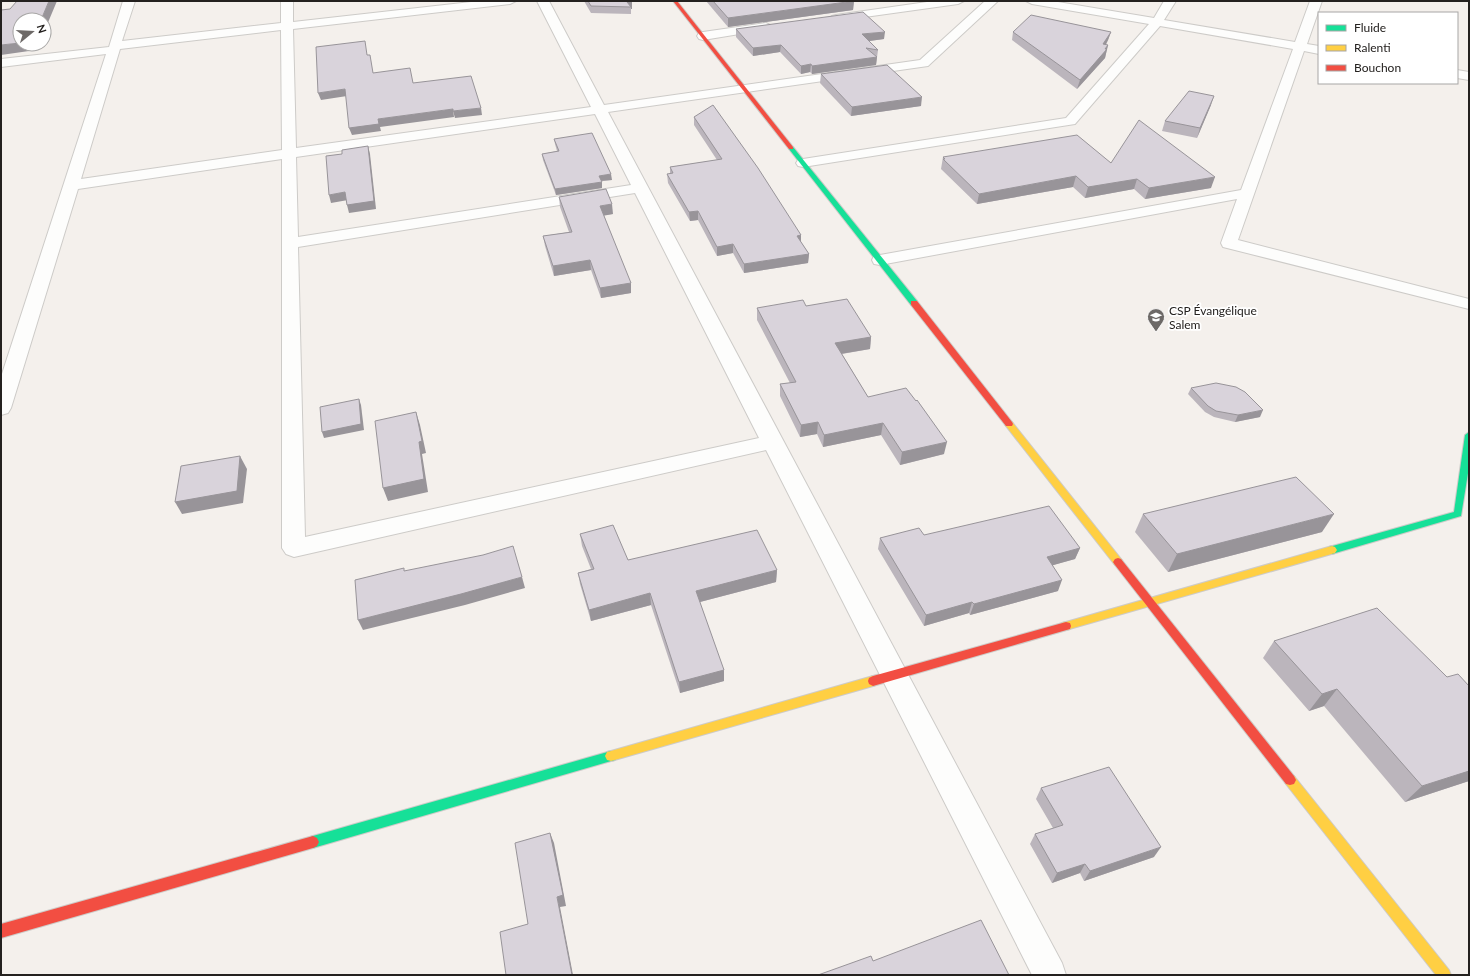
<svg xmlns="http://www.w3.org/2000/svg" width="1470" height="976" viewBox="0 0 1470 976" font-family="Lato,sans-serif">
	<style>
		.lines { fill: none; stroke-linecap: round; stroke-linejoin: round }
		.street-casing { stroke: #cdcbc8; stroke-width: 2 }
		.fast-casing { stroke: #cdcbc8; stroke-width: 2 }
		.slow-casing { stroke: #cdcbc8; stroke-width: 2 }
		.jam-casing { stroke: #cdcbc8; stroke-width: 2 }
		.street { fill: #fdfdfc; fill-rule: evenodd }
		.fast { fill: #16e098; fill-rule: evenodd }
		.slow { fill: #ffcf43; fill-rule: evenodd }
		.jam { fill: #f24e42; fill-rule: evenodd }
		.wall { fill: #bbb5bc }
		.shaded-wall { fill: #989499 }
		.building { fill: #d9d3db; stroke: #989499 }
		.labels { text-anchor: middle; dominant-baseline: central; stroke-width: 3.5; stroke-linejoin: round; paint-order: stroke }
		.poi-label { font-size: 12px; fill: #24211f; stroke: #fff; text-anchor: start }
	</style>
	<rect width="100%" height="100%" fill="#f4f0ec"/>
	<g class="lines">
		<!-- street casing -->
		<g class="street-casing">
			<g id="street">
				<path d="M123,1h12l-13,40 159,-18v-22h12v21l187,-21h36l-6,3 -217,25 3,119 295,-41 -54,-106h12l55,104 316,-45 65,-59h13l-70,65 -320,46 454,851 4,12h-34l-266,-525 -472,107 -8,-3 -4,-6v-389l-204,30 -67,219 -3,5 -7,2v-38l105,-323 -105,13v-8l108,-12zM281,30l1,120 -201,29 39,-130zM595,114l36,71 -333,52 -2,-80zM635,193l124,245 -454,99 -7,-290z"/>
				<path d="M934,1h30l-6,3 -122,17 -4,-1 -2,-2 2,-2 4,-1z"/>
				<path d="M1026,1h26l102,17 10,-17h12l-12,19 131,22 15,-41h12l-15,43 12,2v8l-15,-3 -66,189 231,59v10l-246,-62 -2,-4 16,-44 -357,66 -6,-1 -2,-4 2,-4 6,-1 361,-65 52,-141 -133,-23 -85,98 -272,43 -5,-1 -2,-3 2,-3 5,-1 263,-41 83,-94 -117,-20z"/>
				<path d="M766,23l4,2 2,2 -2,2 -67,11 -4,-1 -2,-3 2,-3 4,-1z"/>
				<path d="M1457,70l12,2v8l-12,-2z"/>
			</g>
		</g>
		<!-- fast casing -->
		<g class="fast-casing">
			<g id="fast">
				<path d="M789,147h4l124,154v4h-6l-122,-156z"/>
				<path d="M1469,432v35l-8,49 -129,38 -3,-1 -2,-3 2,-3 125,-35 11,-77z"/>
				<path d="M611,751l4,1 2,4 -2,4 -4,1 -298,87 -4,-2 -2,-4 2,-4 4,-2z"/>
			</g>
		</g>
		<!-- slow casing -->
		<g class="slow-casing">
			<g id="slow">
				<path d="M1009,421l3,1 109,137 2,3 -2,3h-6l-109,-139 -1,-2z"/>
				<path d="M1332,546l3,1 2,3 -2,3 -269,77 -4,-1 -1,-3 1,-3 4,-1z"/>
				<path d="M873,676l4,2 1,3 -1,3 -4,2 -262,75 -4,-1 -2,-4 2,-4 4,-1z"/>
				<path d="M1290,775l4,1 155,194 2,5h-15l-150,-191 -2,-4 2,-4z"/>
			</g>
		</g>
		<!-- jam casing -->
		<g class="jam-casing">
			<g id="jam">
				<path d="M673,1h4l116,146v2h-4z"/>
				<path d="M911,301h6l95,121 1,2 -1,2h-6l-95,-121z"/>
				<path d="M1118,558l3,1 173,217 2,4 -2,4 -4,1 -4,-1 -171,-219 -2,-3 2,-3z"/>
				<path d="M1066,622l4,1 1,3 -1,3 -197,57 -4,-2 -1,-3 1,-3 4,-2z"/>
				<path d="M313,836l4,2 2,4 -2,4 -4,2 -312,90v-14z"/>
			</g>
		</g>
		<!-- street -->
		<use href="#street" class="street"/>
		<!-- fast -->
		<use href="#fast" class="fast"/>
		<!-- slow -->
		<use href="#slow" class="slow"/>
		<!-- jam -->
		<use href="#jam" class="jam"/>
	</g>
	<!-- wall -->
	<g class="wall">
		<path d="M584,1h47l1,8h-1v5l-40,-1z"/>
		<path d="M706,1h148l-1,9 -125,17z"/>
		<path d="M736,29l148,10 -15,2 9,9 -2,15 -64,9 -2,-2 -9,2 -21,-22 -27,4 -17,-19z"/>
		<path d="M1013,32h98l-3,8 -2,5h2l-3,13 -28,31 -65,-49z"/>
		<path d="M821,74l100,32 -70,10 -31,-33z"/>
		<path d="M1211,105l-14,33 -35,-7 3,-10z"/>
		<path d="M694,117l107,118v7l8,12 -1,9 -64,10 -11,-20 -16,3 -19,-36 -8,1 -22,-38 -1,-9h3v-7l47,-7 -23,-35z"/>
		<path d="M554,139l58,41 -11,1 1,7 -46,7 -13,-35 -1,-6 15,-3 -2,-7z"/>
		<path d="M943,157l168,6 100,25 -66,11 -11,-10 -49,9 -12,-11 -96,17 -36,-35z"/>
		<path d="M559,197l54,17 -9,1 27,78 -30,5 -10,-28 -37,6 -9,-30 -2,-10 26,-4 -9,-25z"/>
		<path d="M806,306l65,31 -1,12 -28,5 26,43 76,57 -44,11 -19,-30 -58,12 -6,-13 -17,3 -20,-41v-12l10,-1 -33,-63v-12z"/>
		<path d="M1191,388l69,29 -25,5 -21,-5 -9,-5 -17,-18z"/>
		<path d="M1143,514l179,18 -154,40 -33,-40z"/>
		<path d="M580,534l48,26 149,10 -1,12 -76,20 24,79 -44,12 -29,-88 -60,16 -11,-37 -2,-11 13,-4 -9,-23z"/>
		<path d="M924,535l156,13 -5,11 -22,6 5,26 -88,24 -1,-2 -45,13 -46,-77 2,-11z"/>
		<path d="M1274,641l173,36 22,9v95l-64,21 -81,-96 -15,5 -46,-53z"/>
		<path d="M1041,788l113,69 -70,24 -4,-8 -28,10 -22,-39 5,-10 18,-6 -17,-29z"/>
	</g>
	<!-- shaded-wall -->
	<g class="shaded-wall">
		<path d="M49,1h8l-13,31v-12h-3z"/>
		<path d="M854,1l-1,9 -125,17v-9z"/>
		<path d="M627,2h5v7h-1v-2z"/>
		<path d="M885,32l-1,7 -22,3v-8z"/>
		<path d="M1111,32l-3,8 -7,13 2,-9z"/>
		<path d="M20,43v1h19l-3,6 -35,5v-10z"/>
		<path d="M781,45l-1,7 -27,4v-8z"/>
		<path d="M1108,45l-3,13 -28,31 3,-9z"/>
		<path d="M877,57l-1,8 -64,9v-8z"/>
		<path d="M811,64l-1,8 -9,2v-8z"/>
		<path d="M345,89l2,7 -26,4 -3,-7z"/>
		<path d="M1214,96l-3,9 -14,33 3,-10z"/>
		<path d="M922,97l-1,9 -70,10 1,-9z"/>
		<path d="M481,108l1,7 -27,3 -2,-7z"/>
		<path d="M453,109l1,8 -74,10 1,4 -29,4 -3,-7 29,-9z"/>
		<path d="M368,146l2,8 6,55 -27,4 -2,-8z"/>
		<path d="M611,174l1,6 -12,1 -1,-5z"/>
		<path d="M1076,176l-3,11 -96,17 2,-10z"/>
		<path d="M1215,177l-4,11 -66,11 4,-11z"/>
		<path d="M1137,179l-3,10 -49,9 3,-11z"/>
		<path d="M602,182v6l-46,7 -1,-6z"/>
		<path d="M345,192l3,8 -17,3 -2,-8z"/>
		<path d="M612,204l1,10 -11,2 -2,-10z"/>
		<path d="M698,211v9l-8,1 -1,-9z"/>
		<path d="M801,235v9l-4,-8z"/>
		<path d="M733,244v9l-16,3v-9z"/>
		<path d="M809,254l-1,9 -64,10v-9z"/>
		<path d="M590,260l1,10 -37,6 -1,-10z"/>
		<path d="M631,283v10l-30,5 -1,-10z"/>
		<path d="M871,337l-1,12 -36,6 1,-12z"/>
		<path d="M359,399l2,6 3,25 -40,8 -2,-6z"/>
		<path d="M1263,410l-3,7 -25,5 3,-7z"/>
		<path d="M416,412l4,13 6,28 -4,1 6,38 -40,9 -5,-13 36,-46z"/>
		<path d="M818,422l-1,12 -17,3 1,-12z"/>
		<path d="M883,423l-2,12 -58,12 1,-12z"/>
		<path d="M947,442l-3,12 -44,11 2,-13z"/>
		<path d="M240,456l7,13 -4,34 -61,11 -7,-12z"/>
		<path d="M1334,514l-12,18 -154,40 9,-18z"/>
		<path d="M1080,548l-5,11 -32,9 4,-11z"/>
		<path d="M777,570l-1,12 -80,21v-12z"/>
		<path d="M522,577l3,11 -60,17 -102,25 -5,-10z"/>
		<path d="M1062,580l-4,11 -88,24 4,-11z"/>
		<path d="M650,593l1,12 -60,16 -2,-11z"/>
		<path d="M972,602l-3,11 -45,13 2,-11z"/>
		<path d="M724,670v11l-44,12 -1,-11z"/>
		<path d="M1337,689l-13,17 -15,5 13,-17z"/>
		<path d="M1469,771v10l-64,21 17,-16z"/>
		<path d="M550,833l4,10 12,63 -6,1 13,68h-1l-15,-78z"/>
		<path d="M1161,847l-7,10 -70,24 6,-10z"/>
		<path d="M1085,864l-5,9 -28,10 5,-10z"/>
	</g>
	<!-- building -->
	<g class="building">
		<path d="M17,1h32l-8,19h-21v23l-19,2v-35l9,-1z"/>
		<path d="M588,1h43l1,1h-5l4,5 -40,-1z"/>
		<path d="M713,1h141l-126,17z"/>
		<path d="M863,12l22,20 -23,2 16,16 -12,-2 11,9 -65,9 -1,-2 -10,2 -20,-21 -28,3 -17,-19z"/>
		<path d="M1031,15l80,17 -8,12 5,1 -3,4h2l-27,31 -67,-48z"/>
		<path d="M365,41l2,14h3l3,18 37,-5 3,15 58,-7 10,32 -28,3v-2l-75,10 1,5 -30,4 -4,-39 -27,4 -2,-46z"/>
		<path d="M887,65l35,32 -70,10 -31,-33z"/>
		<path d="M1189,91l25,5 -14,32 -35,-7z"/>
		<path d="M713,105l45,63 43,67 -4,1 12,18 -65,10 -11,-20 -16,3 -19,-36 -9,1 -22,-38 6,-1 -3,-6 52,-8 -28,-42z"/>
		<path d="M1139,120l76,57 -66,11 -12,-9 -49,8 -12,-11 -97,18 -36,-35h2l-2,-2 134,-22 34,28z"/>
		<path d="M592,133l19,41 -12,2 3,6 -47,7 -13,-35 17,-3 -5,-12z"/>
		<path d="M368,146l6,55 -27,4 -2,-13 -16,3 -3,-39 16,-2v-4z"/>
		<path d="M606,189l6,15 -12,2 31,77 -31,5 -10,-28 -37,6 -10,-30 29,-4 -13,-35z"/>
		<path d="M847,299l24,38 -36,6 33,54 38,-9 10,13 1,-1 30,42 -45,10 -19,-29 -59,12 -6,-13 -17,3 -21,-41 16,-2 -39,-74 46,-8 3,6z"/>
		<path d="M1216,383l20,4 9,5 18,18 -25,5 -22,-4 -8,-5 -17,-18z"/>
		<path d="M359,399l2,25 -39,8 -2,-25z"/>
		<path d="M416,412l6,29 -3,1 5,37 -41,9 -8,-67z"/>
		<path d="M240,456l-3,35 -62,11 6,-36z"/>
		<path d="M1296,477l38,37 -157,40 -34,-40z"/>
		<path d="M1049,506l31,42 -33,9 15,23 -88,24 -2,-2 -46,13 -46,-77 39,-10 5,7z"/>
		<path d="M613,525l15,35 129,-30 20,40 -81,21 28,79 -45,12 -29,-89 -61,17 -11,-37 16,-4 -14,-35z"/>
		<path d="M513,546l9,31 -61,17 -103,26 -3,-40 49,-12v3l79,-16z"/>
		<path d="M1377,608l70,69 11,-3 11,12v85l-47,15 -85,-97 -15,5 -48,-53z"/>
		<path d="M1109,767l52,80 -71,24 -5,-7 -28,9 -22,-39 28,-9 -22,-37z"/>
		<path d="M550,833l13,62 -6,2 15,78h-66l-6,-43 28,-8 -13,-81z"/>
		<path d="M981,920l28,55h-191l53,-19 2,5z"/>
	</g>
	<!-- icons -->
	<defs>
		<g id="school-pin" transform="scale(0.9)"><path d="M0 17L-7.5 6A9.5 9.5 0 1 1 7.5 6Z" fill="#6d6967" stroke="#fff"/><path d="M0-5L7-2L0 1L-7-2ZM-4 1L0 2.5L4 1V4Q0 6-4 4Z" fill="#fff"/></g>
	</defs>
	<g fill-rule="evenodd">
		<use href="#school-pin" x="1156" y="317"/>
	</g>
	<g class="labels">
		<!-- poi labels -->
		<g class="poi-label">
			<text x="1169" y="310">CSP Évangélique<tspan x="1169" dy="14">Salem</tspan></text>
		</g>
	</g>
	<!-- border -->
	<rect width="1470" height="976" fill="none" stroke="#24211f" stroke-width="4"/>
	<!-- legend -->
	<rect x="1318" y="12" width="140" height="72" fill="#ffffff" stroke="#a7a6a5"/>
	<rect x="1326" y="25" width="20" height="6" fill="#16e098" stroke="#a7a6a5"/>
	<text x="1354" y="32" font-size="12" fill="#24211f">Fluide</text>
	<rect x="1326" y="45" width="20" height="6" fill="#ffcf43" stroke="#a7a6a5"/>
	<text x="1354" y="52" font-size="12" fill="#24211f">Ralenti</text>
	<rect x="1326" y="65" width="20" height="6" fill="#f24e42" stroke="#a7a6a5"/>
	<text x="1354" y="72" font-size="12" fill="#24211f">Bouchon</text>
	<!-- north arrow -->
	<g transform="translate(32 32) rotate(72)"><circle r="19" fill="#ffffff" stroke="#a7a6a5"/>
	<path d="M0-3L7 15L0 10L-7 15Z" fill="#6d6967"/>
	<text y="-6" font-size="11" font-weight="bold" text-anchor="middle" fill="#24211f">N</text>
	</g>
</svg>
